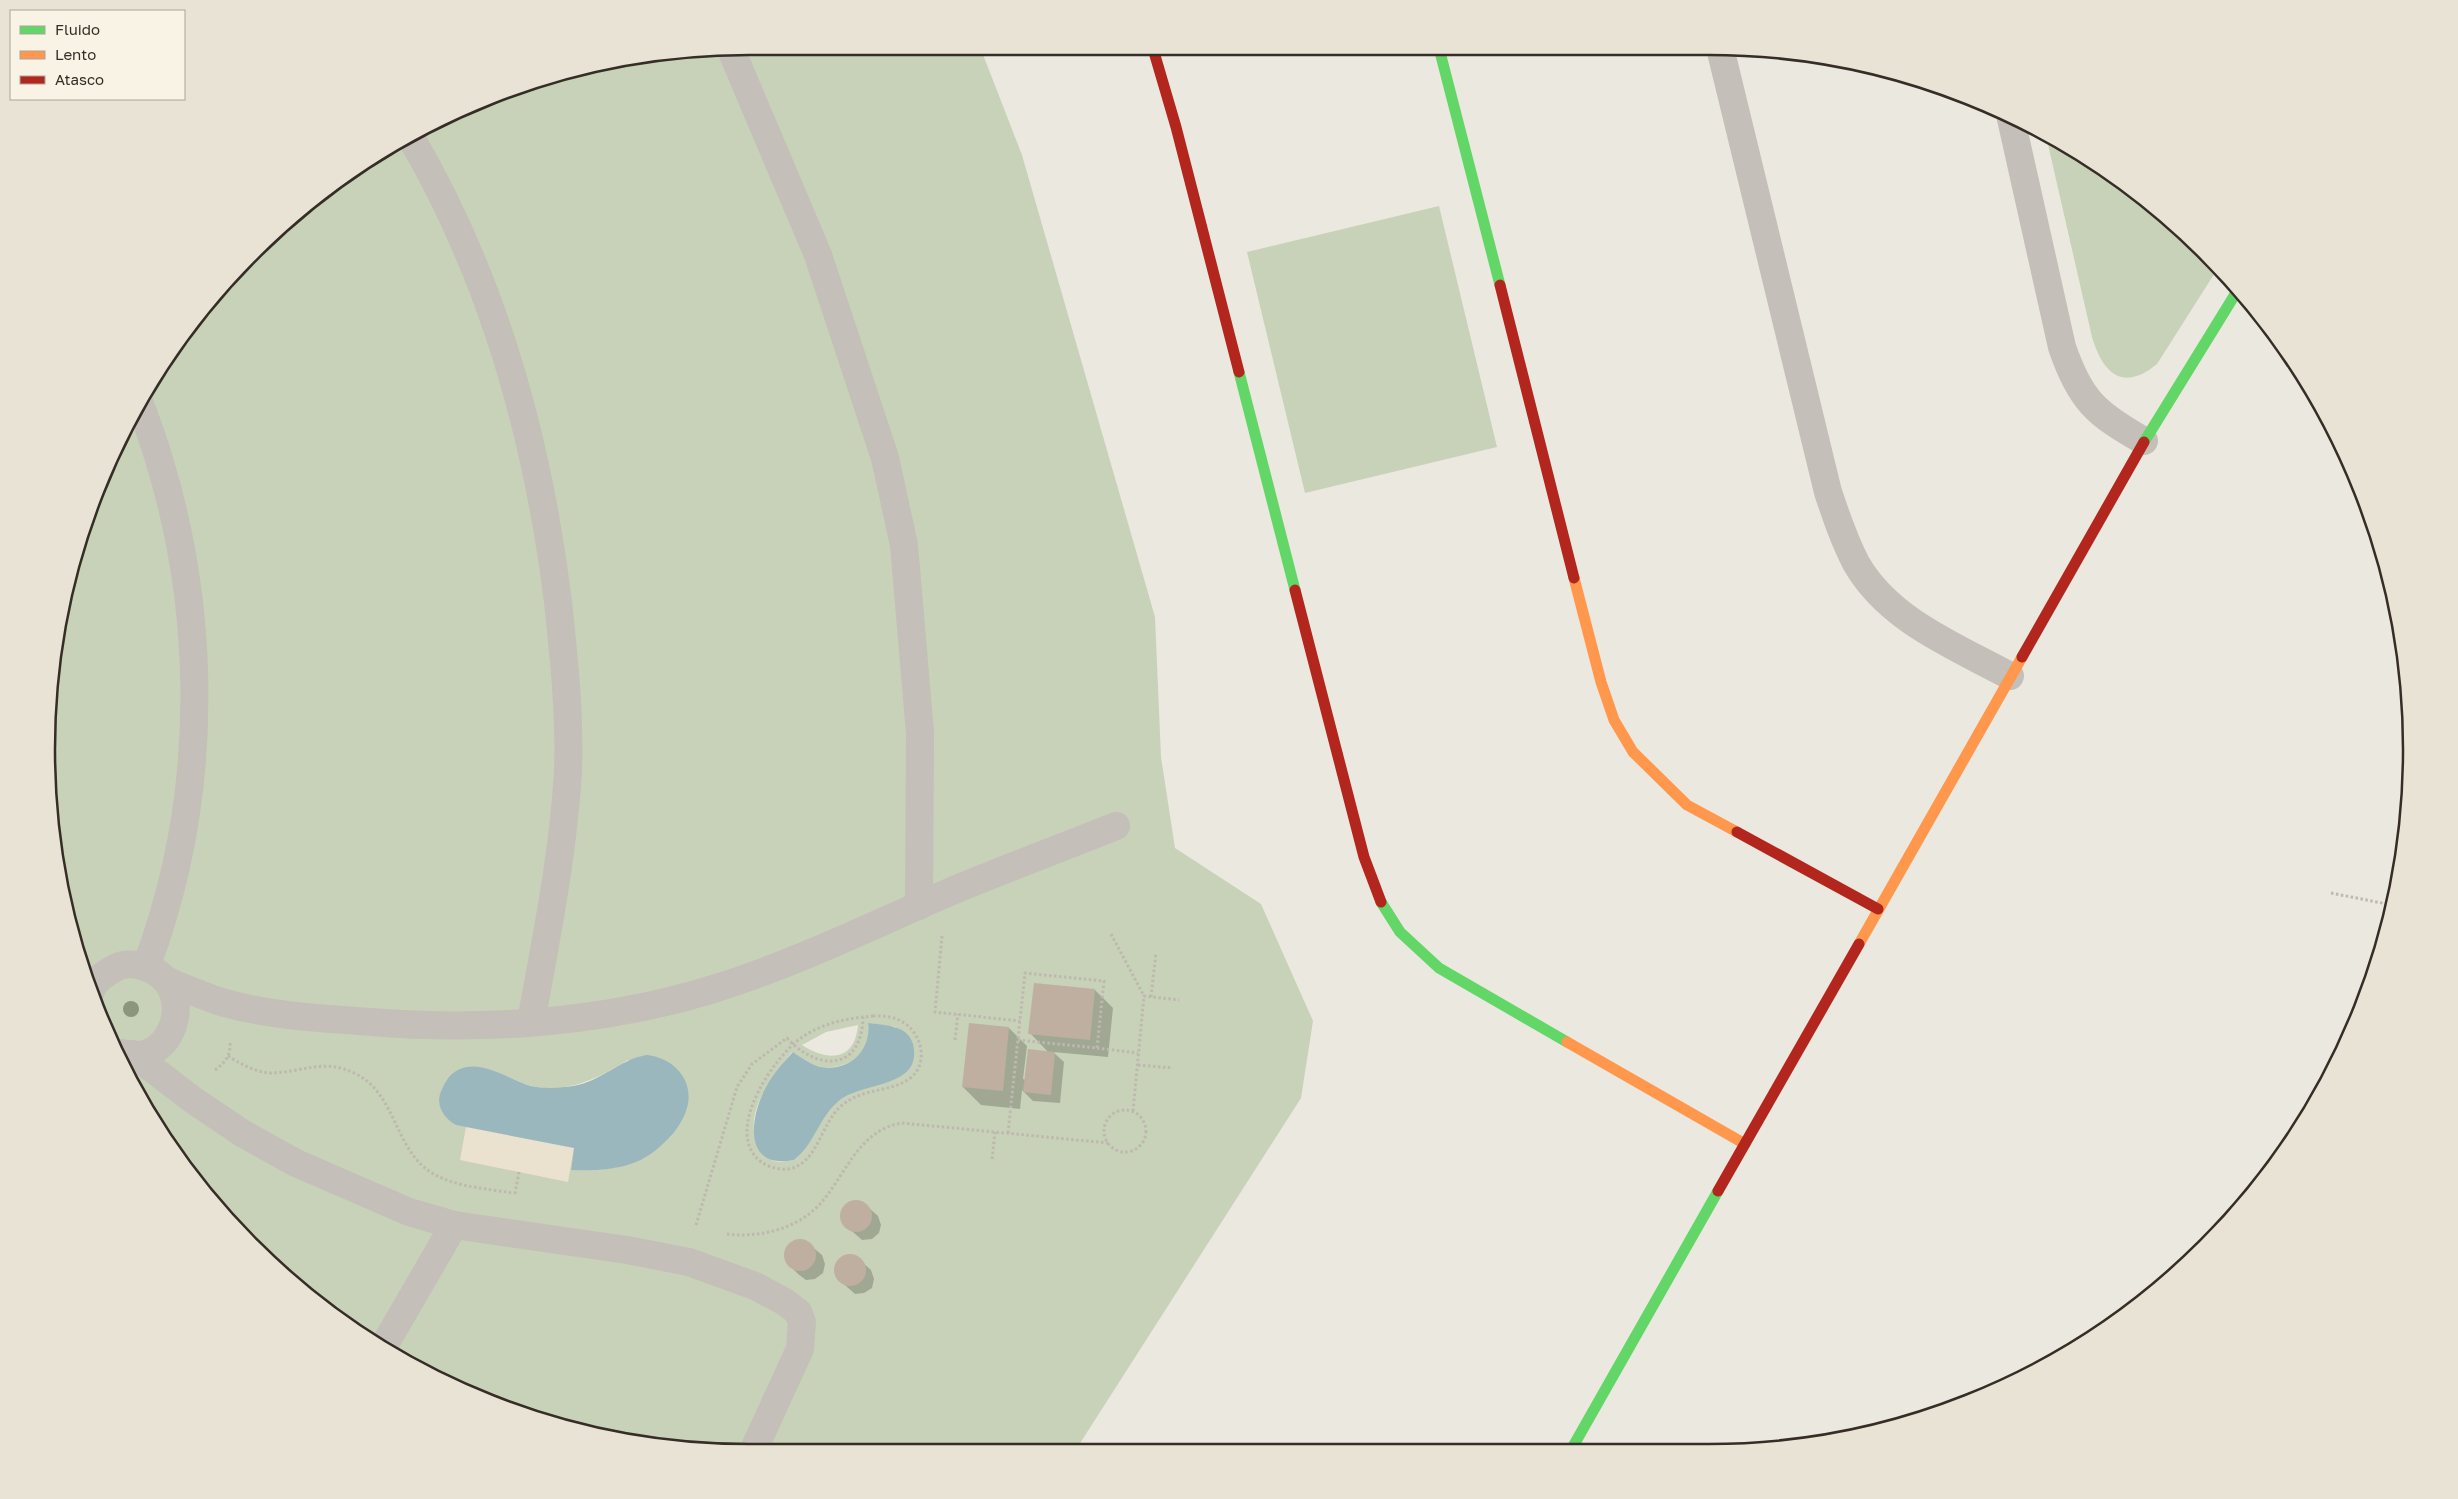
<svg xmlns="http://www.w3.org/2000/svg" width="2458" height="1499" viewBox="0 0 2458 1499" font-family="'Golos Text',sans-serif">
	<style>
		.green { fill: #c8d2b8; fill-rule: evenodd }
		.plaza { fill: #eae2ce }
		.water { fill: #9ab7bd }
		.shadow { fill: #0003 }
		.building { fill: #bfafa0 }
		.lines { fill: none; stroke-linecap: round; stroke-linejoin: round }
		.path { stroke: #bdb8b0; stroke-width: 3; stroke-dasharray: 2.5 2.5; stroke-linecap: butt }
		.street { stroke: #c4bfb8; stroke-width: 28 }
		.fast { stroke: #63d668; stroke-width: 11 }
		.slow { stroke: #ff974d; stroke-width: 11 }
		.jam { stroke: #b3261e; stroke-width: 11 }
		.tree { fill: #8b967b }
		.rim { fill: none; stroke: #352d26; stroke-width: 2.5 }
	</style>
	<rect width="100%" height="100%" fill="#ebe8df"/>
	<!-- green -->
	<g class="green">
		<path d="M657,52h325l40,103 133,462 6,140 14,91 86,56 52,117 -12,77 -224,350 -419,-1 -177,-48 -159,-91 -70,-61 -87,-107 -82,-165 -31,-133 -6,-93 6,-92 31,-133 36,-86 72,-116 131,-131 116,-72 86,-36zM868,1023l28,4 -2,53c-26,6 -57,14 -71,38 -9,15 -15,31 -29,42 -17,3 -24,4 -33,-11 -22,-33 11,-71 31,-97 8,5 17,11 25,14 19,5 43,-4 50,-23 3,-7 1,-14 1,-20zM858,1025c-3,36 -30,37 -56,20l24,-13zM628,1060l43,76c-30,30 -58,35 -100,34l3,-22 -108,-21 -27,-24c2,-26 24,-41 49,-34 19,6 37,18 58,19 32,1 55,-12 82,-28z"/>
		<path d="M2047,140l89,51 82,77 -61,96c-34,28 -54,10 -65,-27z"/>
		<path d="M1439,206l58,241 -192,46 -58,-241z"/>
	</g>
	<!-- plaza -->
	<path class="plaza" d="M466,1127l108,21 -6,34 -108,-22z"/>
	<!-- water -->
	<g class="water">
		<path d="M868,1023c16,2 40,2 45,21 10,44 -47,37 -73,56 -21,16 -25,44 -46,60 -50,10 -45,-40 -29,-71 7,-14 17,-25 28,-37 7,5 16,11 24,14 29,8 55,-14 51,-43z"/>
		<path d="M646,1055c26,2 49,24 41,53 -5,18 -20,34 -35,45 -23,17 -54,18 -81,17l3,-22 -118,-23c-9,-5 -16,-13 -17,-24 0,-8 5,-17 10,-24 24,-25 57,2 82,9 13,3 29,2 42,0 27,-4 46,-26 73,-31z"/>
	</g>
	<!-- shadow -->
	<g class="shadow">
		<path d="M1095,990l18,18 -5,49 -55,-5 11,10 -4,41 -27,-2 -11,-11 -2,19 -39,-4 -18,-18 46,-59 18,18 -4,33 3,1 23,-27 -19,-20z"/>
		<path d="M851,1201h10l17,15 3,9 -2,8 -7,6 -10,1 -17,-15 -4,-9 3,-8z"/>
		<path d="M804,1240l18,15 3,9 -2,9 -8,6 -9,1 -8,-6 -9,-9 -4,-9 3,-9 7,-6z"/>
		<path d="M845,1255h9l17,15 3,9 -2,9 -8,5 -9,1 -17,-15 -3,-9 2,-8z"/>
	</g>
	<!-- building -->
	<g class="building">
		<path d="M1034,983l61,6 -5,51 -62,-6z"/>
		<path d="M969,1023l40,4 -6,64 -41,-4z"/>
		<path d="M1028,1049l27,3 -4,43 -28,-3z"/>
		<circle cx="856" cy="1216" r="16"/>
		<circle cx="800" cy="1255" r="16"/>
		<circle cx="850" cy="1270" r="16"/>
	</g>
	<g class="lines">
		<!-- path -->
		<g class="path">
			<path d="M2331,893l61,12"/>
			<path d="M1111,934l33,62"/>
			<path d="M942,936l-7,76 85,9"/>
			<path d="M1151,997l5,-44"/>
			<path d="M873,1016c9,0 18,0 26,4 22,10 32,43 10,59 -20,14 -47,8 -69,28 -19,17 -23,58 -52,62 -10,1 -20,-2 -28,-8 -37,-30 14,-104 41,-123 21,-15 47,-20 72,-22z"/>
			<path d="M955,1040l3,-26"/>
			<path d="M1097,1048l41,5"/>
			<path d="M228,1056c13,8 27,16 42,17 32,0 54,-16 86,1 38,19 38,68 69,94 23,19 60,20 87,25"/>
			<path d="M1138,1065l35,3"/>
			<path d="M215,1070c10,-7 16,-15 15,-28"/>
			<circle cx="1125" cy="1131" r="21"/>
			<path d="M1133,1111l11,-115 35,4"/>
			<path d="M1008,1133l17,-160 79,8 -7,67 -79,-8"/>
			<path d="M992,1159l3,-27"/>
			<path d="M515,1194l4,-22"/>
			<path d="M696,1225l41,-138 15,-23 35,-26c31,34 75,33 76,-21"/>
			<path d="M727,1234c33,4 70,-5 93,-30 26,-29 38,-74 82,-81l206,20"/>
		</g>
		<!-- street -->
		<g class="street">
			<path d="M732,52l86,203 67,203 19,87 16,188 -1,173"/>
			<path d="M1721,52l107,440c8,24 16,48 28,71 32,57 99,83 154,113"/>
			<path d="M2011,119l51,228c18,53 34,67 82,94"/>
			<path d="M410,136c84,143 128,303 148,466 6,56 12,113 10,170 -5,84 -22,167 -37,250"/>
			<path d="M140,404c69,180 74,382 6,563"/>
			<path d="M167,981c17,7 34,14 51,20 49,15 102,17 153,21 112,9 231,1 339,-32 82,-25 157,-62 235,-96 56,-24 114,-45 171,-68"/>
			<path d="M91,991c3,-11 15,-18 24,-23 9,-5 21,-4 30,-1 55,18 29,103 -23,86"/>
			<path d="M133,1054l60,46 49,33 54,30 113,49 45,13 173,25 62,12 66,24 30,16 13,10 4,10 -2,27 -45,98"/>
			<path d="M385,1344l69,-119"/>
		</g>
		<!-- fast -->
		<g class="fast">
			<path d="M1440,52l60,233"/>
			<path d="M1239,372l56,218"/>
			<path d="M2144,442l95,-154"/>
			<path d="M1381,902l19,30 39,36 128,74"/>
			<path d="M1571,1450l147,-259"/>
		</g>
		<!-- slow -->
		<g class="slow">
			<path d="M1574,578l27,104 13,38 19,32 54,53 50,27"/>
			<path d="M1859,944l163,-287"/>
			<path d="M1567,1042l178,102"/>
		</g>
		<!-- jam -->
		<g class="jam">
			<path d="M1154,52l22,75 63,245"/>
			<path d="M1500,285l74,293"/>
			<path d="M1295,590l69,267 17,45"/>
			<path d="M2022,657l122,-215"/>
			<path d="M1737,832l141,77"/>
			<path d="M1718,1191l141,-247"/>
		</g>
	</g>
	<!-- trees -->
	<circle class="tree" cx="131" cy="1009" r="8"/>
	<!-- crop -->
	<path d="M0 0H2458V1499H0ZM749 55H1709A694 694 0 0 1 2403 749V750A694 694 0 0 1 1709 1444H749A694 694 0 0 1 55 750V749A694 694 0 0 1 749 55Z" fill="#e9e3d6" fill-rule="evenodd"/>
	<path class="rim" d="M749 55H1709A694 694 0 0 1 2403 749V750A694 694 0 0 1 1709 1444H749A694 694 0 0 1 55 750V749A694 694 0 0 1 749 55Z"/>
	<!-- legend -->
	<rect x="10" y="10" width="175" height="90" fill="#f9f3e5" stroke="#aba499"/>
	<rect x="20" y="26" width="25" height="8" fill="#63d668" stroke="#aba499"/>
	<text x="55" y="35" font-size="15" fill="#352d26">Fluido</text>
	<rect x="20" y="51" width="25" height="8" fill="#ff974d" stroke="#aba499"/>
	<text x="55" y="60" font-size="15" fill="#352d26">Lento</text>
	<rect x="20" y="76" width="25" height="8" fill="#b3261e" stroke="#aba499"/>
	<text x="55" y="85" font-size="15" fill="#352d26">Atasco</text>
</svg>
